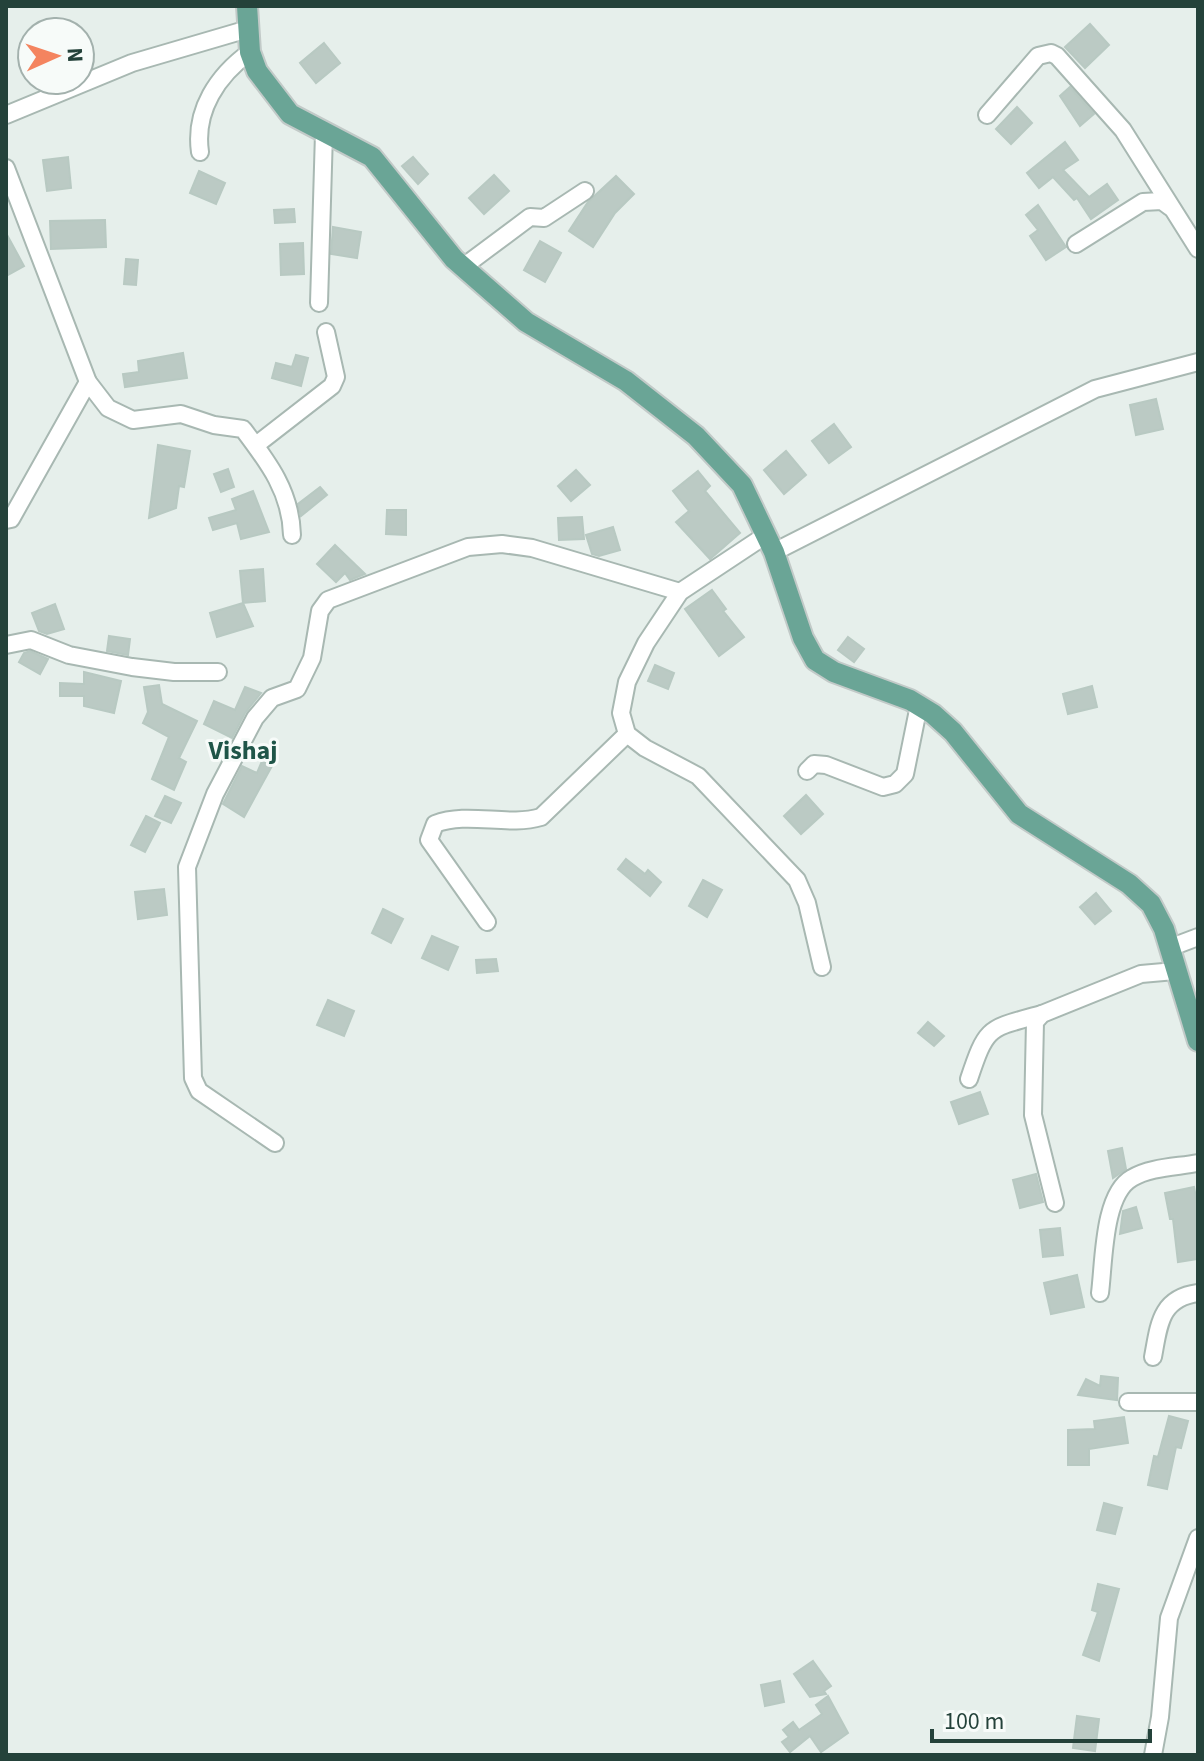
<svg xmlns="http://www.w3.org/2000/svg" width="1204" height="1761" viewBox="0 0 1204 1761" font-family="'Source Sans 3',sans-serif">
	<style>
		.building { fill: #bbcac4; stroke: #b8c9c2; stroke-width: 2 }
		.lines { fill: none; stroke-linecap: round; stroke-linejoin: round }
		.minor-casing { stroke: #a8b8b2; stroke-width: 20 }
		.major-casing { stroke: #c2cac8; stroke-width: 24 }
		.minor { stroke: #fff; stroke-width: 16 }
		.major { stroke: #6aa596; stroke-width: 20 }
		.labels { text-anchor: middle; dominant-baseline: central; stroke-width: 6; stroke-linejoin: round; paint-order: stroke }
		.quarter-label { font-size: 26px; font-weight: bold; fill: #1f5548; stroke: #f7fbf9 }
	</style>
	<rect width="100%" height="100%" fill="#e6efeb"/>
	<!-- building -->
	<g class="building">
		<path d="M1090,24l19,21 -24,23 -20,-21z"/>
		<path d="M324,43l16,20 -24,20 -16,-20z"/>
		<path d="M1070,87l24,27 -14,12 -20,-30z"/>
		<path d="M1017,107l15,16 -21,21 -15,-15z"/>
		<path d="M1065,142l13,18 -15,10 26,27 18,-13 11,16 -27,19 -14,-21 -3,2 -21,-23 -14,11 -12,-15z"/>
		<path d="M68,157l3,31 -24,3 -4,-31z"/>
		<path d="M413,157l15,17 -10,10 -16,-18z"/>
		<path d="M199,171l26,12 -9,21 -26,-11z"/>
		<path d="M494,175l15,16 -25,23 -15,-16z"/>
		<path d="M616,176l18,18 -19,19 -22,34 -24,-16 19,-29z"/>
		<path d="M1038,205l28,42 -20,13 -16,-24 8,-6 -12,-15z"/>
		<path d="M294,209l1,13 -20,1 -1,-13z"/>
		<path d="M105,220l1,27 -55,2 -1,-28z"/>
		<path d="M333,227l28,5 -4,26 -26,-4z"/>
		<path d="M6,233l18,33 -18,10z"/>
		<path d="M540,241l21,12 -16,29 -21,-12z"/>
		<path d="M303,243l1,31 -23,1 -1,-31z"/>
		<path d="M126,259l12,1 -2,25 -12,-1z"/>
		<path d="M183,353l4,25 -62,9 -2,-13 16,-2 -1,-11z"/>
		<path d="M296,355l12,3 -7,28 -29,-8 4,-15 16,4z"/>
		<path d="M1156,399l7,30 -27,6 -6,-30z"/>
		<path d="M834,424l17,23 -22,16 -17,-22z"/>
		<path d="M158,445l32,6 -6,36 -5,-1 -3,22 -27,10z"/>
		<path d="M786,451l20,24 -22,19 -20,-24z"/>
		<path d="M228,469l6,18 -13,5 -7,-18z"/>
		<path d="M576,470l14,15 -19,16 -13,-15z"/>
		<path d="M698,471l12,15 -5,5 35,42 -30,26 -34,-37 13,-11 -16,-20z"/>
		<path d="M320,487l7,8 -26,21 -3,-12z"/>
		<path d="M253,491l16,41 -28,7 -4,-16 -24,7 -4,-12 27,-8 -4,-11z"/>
		<path d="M387,510h19v25l-20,-1z"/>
		<path d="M582,517l2,22 -25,1 -1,-22z"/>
		<path d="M613,527l7,23 -21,6 -7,-2 -6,-19z"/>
		<path d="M335,545l30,29 -15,6 -5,-7 -9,9 -19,-18z"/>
		<path d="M263,569l2,32 -22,2 -3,-32z"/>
		<path d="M712,590l14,19 -3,2 21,26 -25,19 -34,-47z"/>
		<path d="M243,603l10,23 -36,11 -7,-24z"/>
		<path d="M55,604l9,25 -17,5 -8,-3 -7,-18z"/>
		<path d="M109,636l21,3 -2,16 -21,-4z"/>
		<path d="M848,637l16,12 -10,13 -16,-12z"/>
		<path d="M30,651l18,8 -8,15 -21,-12 5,-9z"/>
		<path d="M655,665l19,8 -6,16 -20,-8z"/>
		<path d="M84,672l37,9 -7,32 -30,-7v-10h-24v-13l24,1z"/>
		<path d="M159,685l3,19 35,17 -18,37 7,4 -12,28 -22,-11 17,-42 -26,-14 5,-11 -4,-25z"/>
		<path d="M1092,686l5,21 -29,7 -5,-20z"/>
		<path d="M245,687l16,6 -16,20 -13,25 -28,-14 10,-23 21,9z"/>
		<path d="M262,761l10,5 -28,51 -21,-13 19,-38 15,7z"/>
		<path d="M806,795l17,19 -22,20 -17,-18z"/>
		<path d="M165,796l16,7 -10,20 -16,-7z"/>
		<path d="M146,816l14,7 -15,29 -14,-7z"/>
		<path d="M626,859l19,15 3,-4 13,12 -11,14 -32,-27z"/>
		<path d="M703,880l19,10 -15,27 -18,-11z"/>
		<path d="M164,889l3,26 -29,4 -3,-27z"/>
		<path d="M1096,893l15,18 -16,13 -15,-17z"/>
		<path d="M383,909l20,10 -12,24 -19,-10z"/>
		<path d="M432,936l26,11 -10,23 -26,-12z"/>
		<path d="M496,959l2,12 -21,2 -1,-13z"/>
		<path d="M328,1000l26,11 -10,25 -27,-11z"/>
		<path d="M928,1022l16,14 -10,10 -16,-13z"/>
		<path d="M980,1092l8,22 -29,10 -8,-22z"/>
		<path d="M1122,1148l4,21 -13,9 -5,-27z"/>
		<path d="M1036,1174l7,28 -23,6 -7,-28z"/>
		<path d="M1194,1187l4,21v51l-20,3 -5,-43h-3l-5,-26z"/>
		<path d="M1136,1207l6,21 -22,6 3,-23z"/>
		<path d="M1060,1228l3,27 -20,2 -3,-27z"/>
		<path d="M1077,1275l7,32 -33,7 -7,-31z"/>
		<path d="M1101,1376l17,2 -1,22 -39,-5 8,-16 14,7z"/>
		<path d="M1169,1416l19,5 -7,27 -5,-1 -9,42 -19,-4 6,-29 4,1z"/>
		<path d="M1124,1417l4,26 -39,6v16h-21v-35l27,-1 -1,-8z"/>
		<path d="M1104,1503l18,5 -7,26 -18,-4z"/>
		<path d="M1098,1584l21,5 -20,72 -16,-6 15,-43 -6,-2z"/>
		<path d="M813,1661l18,25 -7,5 2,3 -16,3 -16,-23z"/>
		<path d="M780,1681l4,21 -19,4 -4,-21z"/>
		<path d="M828,1696l20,37 -27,19 -11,-16 -20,16 -8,-10 7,-5 -6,-7 10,-8 6,8 23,-16 -6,-9z"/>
		<path d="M1077,1716l22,3 -4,32 -22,-3z"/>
	</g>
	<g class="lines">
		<!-- minor casing -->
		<g class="minor-casing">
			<g id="minor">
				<path d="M6,115l126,-52 116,-34"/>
				<path d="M987,115l51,-59 13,-3 6,3 66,74 75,119"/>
				<path d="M200,152c-6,-42 18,-77 50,-100"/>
				<path d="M6,168l82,214 20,26 25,12 48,-6 33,11 29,4c25,33 48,63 49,106"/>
				<path d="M1076,244l67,-42 19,-1 8,6"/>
				<path d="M463,267l67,-50 14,1 41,-27"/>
				<path d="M319,303l5,-170"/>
				<path d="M256,445l76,-59 4,-9 -10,-45"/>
				<path d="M6,520l5,-1 77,-137"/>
				<path d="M766,535l-86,57 -34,51 -19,39 -6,31 6,21 18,14 53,28 99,104 10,23 15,64"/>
				<path d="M774,552l321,-163 103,-27"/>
				<path d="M6,645l25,-5 38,15 63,12 42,5h44"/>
				<path d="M807,771l7,-7 12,1 57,22 12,-3 10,-10 14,-69"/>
				<path d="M487,922l-58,-82 6,-16c33,-13 72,3 106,-7l86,-83"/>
				<path d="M1169,948l29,-11"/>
				<path d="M969,1079c18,-54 19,-50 73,-65"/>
				<path d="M275,1143l-76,-52 -6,-13 -6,-211 28,-73 40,-76 17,-20 25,-9 15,-31 8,-47 8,-11 140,-53 34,-3 30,4 148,44"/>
				<path d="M1055,1203l-22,-88 2,-93 7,-8 99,-40 34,-3"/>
				<path d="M1100,1293c4,-31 3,-99 32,-115 18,-11 45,-11 66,-15"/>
				<path d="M1153,1357c6,-32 7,-59 45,-64"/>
				<path d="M1128,1402h70"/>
				<path d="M1153,1755l7,-38 9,-99 29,-80"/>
			</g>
		</g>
		<!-- major casing -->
		<g class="major-casing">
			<path id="major" d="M247,6l3,46 7,19 33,43 82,43 82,102 72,63 100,59 70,55 46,49 32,67 29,86 12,22 19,12 76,28 23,14 20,18 66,82 110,70 22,20 13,25 34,112"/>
		</g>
		<!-- minor -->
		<use href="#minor" class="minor"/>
		<!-- major -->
		<use href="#major" class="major"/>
	</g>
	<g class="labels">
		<!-- quarter labels -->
		<g class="quarter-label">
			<text x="243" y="750">Vishaj</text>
		</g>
	</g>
	<!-- border -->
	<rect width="1204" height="1761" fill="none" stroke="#24423a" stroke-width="16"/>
	<!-- north arrow -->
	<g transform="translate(56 56) rotate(87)"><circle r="38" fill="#f7fbf9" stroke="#a3b1ad" stroke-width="2"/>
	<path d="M0-6L14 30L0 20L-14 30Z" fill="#f4845f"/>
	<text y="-12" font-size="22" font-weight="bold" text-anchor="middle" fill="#24423a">N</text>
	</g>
	<!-- scale -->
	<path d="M932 1729v12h218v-12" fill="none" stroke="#24423a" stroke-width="4"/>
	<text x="944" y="1729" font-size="24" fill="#24423a" stroke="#f7fbf9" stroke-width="6" paint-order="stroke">100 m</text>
</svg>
